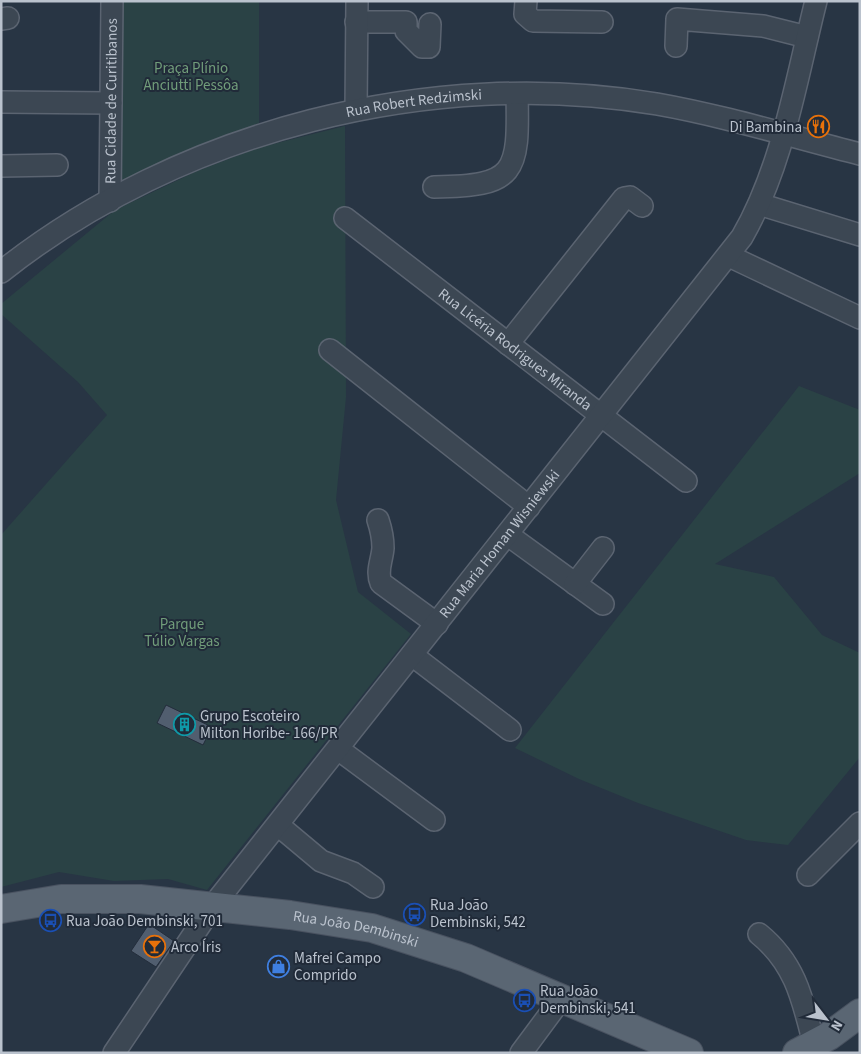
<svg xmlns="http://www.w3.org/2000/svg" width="861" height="1054" font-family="'Source Sans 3',sans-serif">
  <rect width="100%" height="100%" fill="#283544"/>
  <!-- green -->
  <path fill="#2a4245" d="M123,1H259V123L121,181Z
    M345,126L346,397L336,500L358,592L411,634L207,890L168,879L114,881L59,872L1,887V535L107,415L78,382L1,314V304L115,210L197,171L257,148Z
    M799,386L860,410V473L715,564L774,577L822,635L860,653V757L788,845L746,840L638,803L579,779L515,748Z"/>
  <!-- building -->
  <path fill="#515e6f" stroke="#232d3b" d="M166,705L212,727L203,745L157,723Z
    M149,924L174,941L156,967L131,951Z"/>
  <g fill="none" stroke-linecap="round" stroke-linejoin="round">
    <defs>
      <g id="minor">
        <path d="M526,1L525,14L533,21L602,22"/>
        <path d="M1,19L8,18"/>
        <path d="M356,22H406V31L422,47H429L430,24"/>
        <path d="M676,46L677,19L763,26L807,37"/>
        <path d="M1,102L111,103"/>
        <path d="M356,110L357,1"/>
        <path d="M1,166L57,165"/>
        <path d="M434,187C516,186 519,174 517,94"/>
        <path id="s1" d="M110,201L112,1"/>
        <path d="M759,204L860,235"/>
        <path id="s2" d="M345,218L686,481"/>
        <path d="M729,256L860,318"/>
        <path id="s3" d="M1,272C180,130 432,66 657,104C725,116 793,137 860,154"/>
        <path d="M508,344L624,198L630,197L642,206"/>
        <path d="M330,350L529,507"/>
        <path d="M378,520C381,529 383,537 383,548C382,561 376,571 381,583L437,624"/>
        <path d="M508,535L603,604"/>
        <path d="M575,584L603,548"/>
        <path d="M412,655L510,730"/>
        <path d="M338,749L434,820"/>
        <path d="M278,825L321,861L353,873L373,887"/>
        <path d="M808,875L860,823"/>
        <path d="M759,934C796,964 803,1001 814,1044"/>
        <path id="s4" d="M114,1053L212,907L742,237C783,166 796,80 816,1"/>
        <path d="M521,1053L561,999"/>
      </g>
      <g id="major">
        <path id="s5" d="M1,909L61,899H140L290,915L372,928L466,958L689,1053"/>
        <path d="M797,1053L829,1036L860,1013"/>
      </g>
    </defs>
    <!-- minor casing -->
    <use href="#minor" stroke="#5b6471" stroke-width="24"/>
    <!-- major casing -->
    <use href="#major" stroke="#495260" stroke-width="30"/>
    <!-- minor -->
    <use href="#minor" stroke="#3c4753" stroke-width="21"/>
    <!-- major -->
    <use href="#major" stroke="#5a6673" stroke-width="28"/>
  </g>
  <!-- icons -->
  <defs>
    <symbol id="restaurant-ring" viewBox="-11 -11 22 22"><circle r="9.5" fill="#212b39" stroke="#e8710a" stroke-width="1.5"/><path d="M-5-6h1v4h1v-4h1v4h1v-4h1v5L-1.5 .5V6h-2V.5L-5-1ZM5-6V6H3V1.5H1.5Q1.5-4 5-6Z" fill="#e8710a"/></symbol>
    <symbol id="building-ring" viewBox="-11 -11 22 22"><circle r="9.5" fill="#212b39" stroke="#0f9aa8" stroke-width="1.5"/><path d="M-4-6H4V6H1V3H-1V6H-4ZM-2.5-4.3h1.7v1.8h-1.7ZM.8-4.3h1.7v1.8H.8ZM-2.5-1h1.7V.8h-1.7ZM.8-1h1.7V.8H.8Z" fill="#0f9aa8"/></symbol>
    <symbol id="bus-ring" viewBox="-11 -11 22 22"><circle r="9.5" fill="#212b39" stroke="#1a4fb4" stroke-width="1.5"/><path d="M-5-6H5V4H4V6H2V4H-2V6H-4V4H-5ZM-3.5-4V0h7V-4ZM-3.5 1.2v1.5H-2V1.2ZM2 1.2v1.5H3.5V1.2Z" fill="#1a4fb4"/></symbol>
    <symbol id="bar-ring" viewBox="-11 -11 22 22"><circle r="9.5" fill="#212b39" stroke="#e8710a" stroke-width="1.5"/><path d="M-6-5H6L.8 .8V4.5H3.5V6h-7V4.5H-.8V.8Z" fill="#e8710a"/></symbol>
    <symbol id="shop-ring" viewBox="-11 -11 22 22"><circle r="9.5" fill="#212b39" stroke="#3f7fe0" stroke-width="1.5"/><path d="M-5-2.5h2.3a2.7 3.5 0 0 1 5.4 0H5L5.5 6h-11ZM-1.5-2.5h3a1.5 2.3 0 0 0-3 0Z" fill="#3f7fe0"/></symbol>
  </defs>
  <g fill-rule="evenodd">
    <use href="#restaurant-ring" x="806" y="114" width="25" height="25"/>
    <use href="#building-ring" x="172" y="712" width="25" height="25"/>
    <use href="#bus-ring" x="402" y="902" width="25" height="25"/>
    <use href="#bus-ring" x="38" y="908" width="25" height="25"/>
    <use href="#bar-ring" x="142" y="934" width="25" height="25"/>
    <use href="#shop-ring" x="266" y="954" width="25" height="25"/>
    <use href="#bus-ring" x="512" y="988" width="25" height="25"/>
  </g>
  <g text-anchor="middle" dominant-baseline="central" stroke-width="4" stroke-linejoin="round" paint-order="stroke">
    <!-- park labels -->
    <g font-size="15" fill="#719d7a" stroke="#212b39">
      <text x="191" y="68">Praça Plínio<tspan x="191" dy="17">Anciutti Pessôa</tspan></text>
      <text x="182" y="624">Parque<tspan x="182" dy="17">Túlio Vargas</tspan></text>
    </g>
    <!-- street labels -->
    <g font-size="15" fill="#bac2cd" stroke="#212b39">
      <text stroke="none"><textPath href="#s1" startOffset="100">Rua Cidade de Curitibanos</textPath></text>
      <text stroke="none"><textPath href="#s3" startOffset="452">Rua Robert Redzimski</textPath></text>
      <text stroke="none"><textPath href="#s2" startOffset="215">Rua Licéria Rodrigues Miranda</textPath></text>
      <text stroke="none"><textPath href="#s4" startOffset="639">Rua Maria Homan Wisniewski</textPath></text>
      <text stroke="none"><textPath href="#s5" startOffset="358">Rua João Dembinski</textPath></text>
    </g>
    <!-- poi labels -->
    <g font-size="15" fill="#bac2cd" stroke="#212b39" text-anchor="start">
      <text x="802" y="127" text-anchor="end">Di Bambina</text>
      <text x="200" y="716">Grupo Escoteiro<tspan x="200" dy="17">Milton Horibe- 166/PR</tspan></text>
      <text x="430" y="905">Rua João<tspan x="430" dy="17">Dembinski, 542</tspan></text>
      <text x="66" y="921">Rua João Dembinski, 701</text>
      <text x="171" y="947">Arco Íris</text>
      <text x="294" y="958">Mafrei Campo<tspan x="294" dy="17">Comprido</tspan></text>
      <text x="540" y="991">Rua João<tspan x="540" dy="17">Dembinski, 541</tspan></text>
    </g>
  </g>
  <!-- border -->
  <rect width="861" height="1054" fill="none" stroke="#bac2cd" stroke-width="5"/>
  <!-- north arrow -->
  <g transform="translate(826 1019) rotate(121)" stroke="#212b39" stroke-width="4" paint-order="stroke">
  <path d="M0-4L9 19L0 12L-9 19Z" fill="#bac2cd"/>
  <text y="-8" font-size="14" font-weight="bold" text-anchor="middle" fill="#bac2cd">N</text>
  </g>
</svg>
